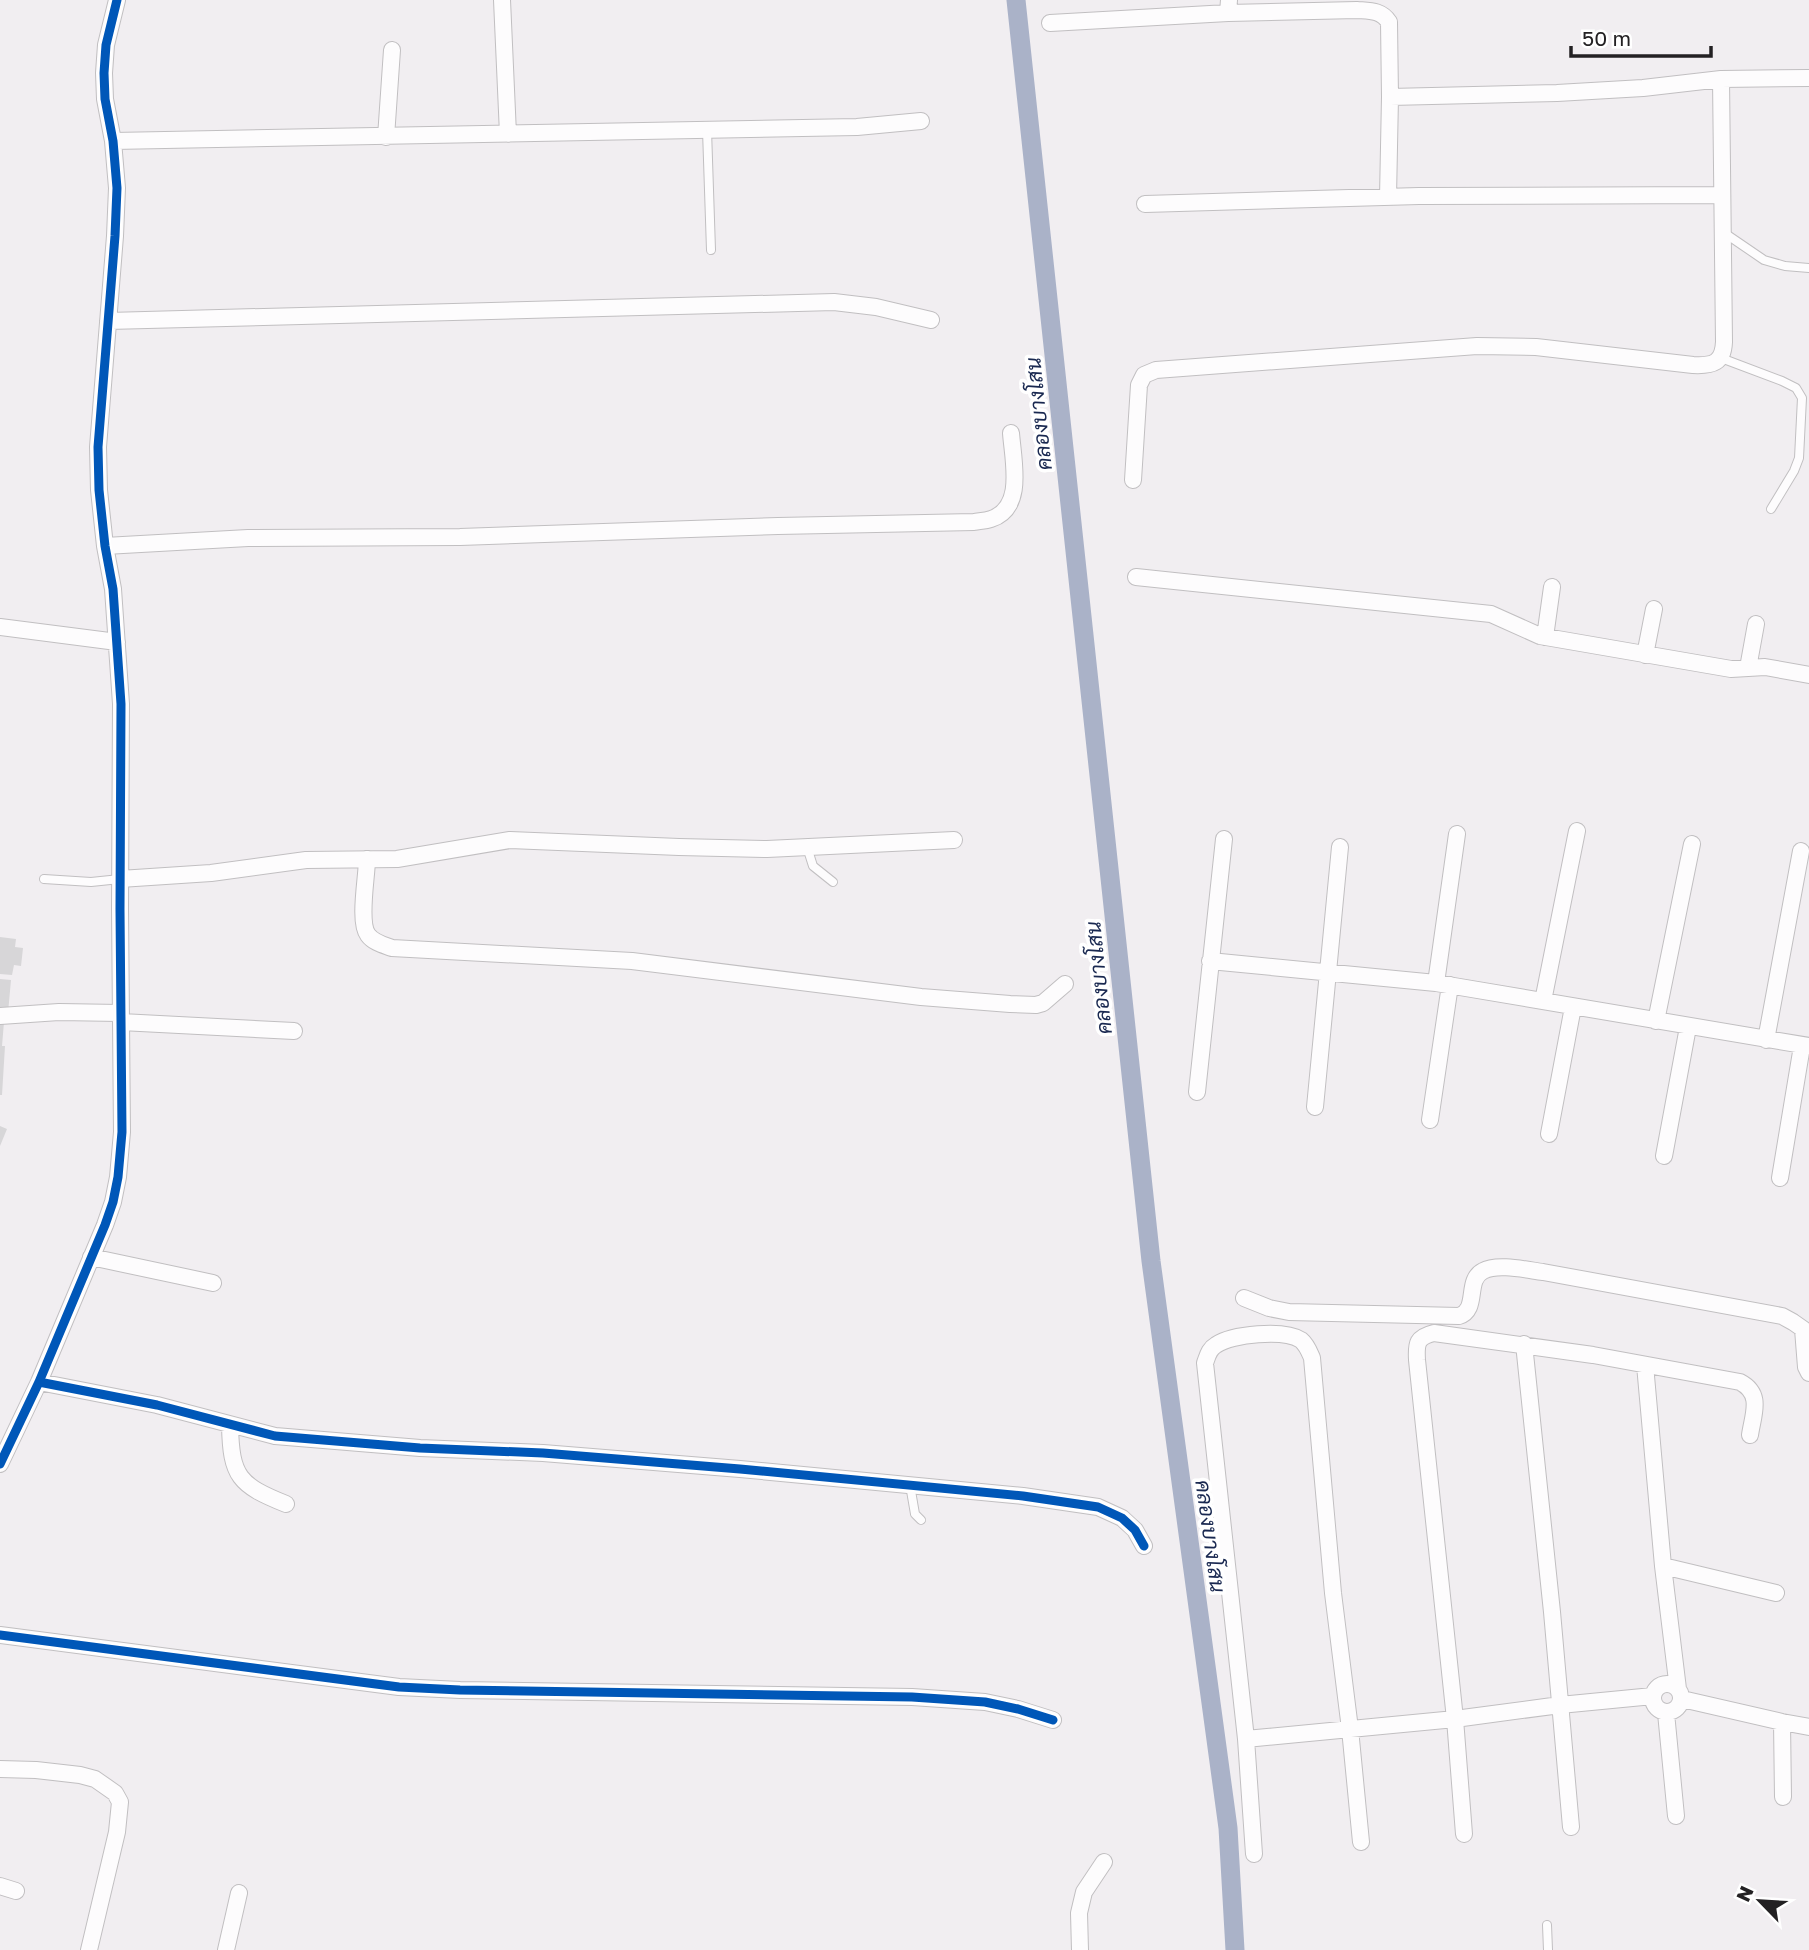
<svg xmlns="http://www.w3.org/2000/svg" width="1809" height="1950" font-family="'Golos Text',Sarabun,sans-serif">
  <rect width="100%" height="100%" fill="#f1eef1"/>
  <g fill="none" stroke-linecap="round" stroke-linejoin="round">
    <!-- canal -->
    <path stroke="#aab2c8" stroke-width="19" d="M1016,0L1151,1261L1228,1828L1235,1950"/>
  </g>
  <!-- building -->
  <path fill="#d7d6d8" d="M0,937L16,939L15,947L23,948L21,966L14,965L12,975L0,974Z
    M0,979L11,980L8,1013L0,1012Z
    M0,1022H4L2,1046H5L2,1095H0Z
    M0,1126L7,1129L0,1146Z"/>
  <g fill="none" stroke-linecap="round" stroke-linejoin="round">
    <defs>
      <path id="service" d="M707,130L711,250
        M1723,232L1764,260L1785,266L1809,268
        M1721,358L1782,381L1796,388L1802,398L1799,458L1794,471L1771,509
        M807,847L813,866L833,882
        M44,879L91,882L120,879
        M910,1485L915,1514L921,1520
        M1547,1925L1548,1950"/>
      <path id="minor" d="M502,0L508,134
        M1228,13L1357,10C1370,11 1381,10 1389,22L1390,97L1388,197
        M1050,23L1228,13L1229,0
        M1390,97L1557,93L1643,88L1721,79L1809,78
        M386,137L392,50
        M113,141L857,127L921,121
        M1145,204L1419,196L1722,195
        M108,321L834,302L876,307L931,320
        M1133,480L1139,385L1144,375L1156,370L1477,346L1536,347L1693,365C1713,366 1723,363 1724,342L1721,79
        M105,546L248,538L460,537L778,526L974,522C979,521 985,521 991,519C1025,508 1013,461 1011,433
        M1136,577L1491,614L1540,636L1731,669L1765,667L1809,675
        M0,627L117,642
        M1545,637L1552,587
        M1645,655L1654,609
        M1748,668L1756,624
        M367,859C367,877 358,922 368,935C374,943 384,945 392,948L632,961L921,997L1010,1004L1036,1005L1043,1003L1065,984
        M120,879L211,873L306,860L397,859L510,840L679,847L767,849L954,840
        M1210,961L1436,983L1809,1046
        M1436,983L1457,834
        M1543,1001L1577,831
        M0,1016L59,1012L120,1013
        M1656,1021L1692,844
        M121,1022L294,1031
        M1766,1040L1801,851
        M1197,1092L1224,839
        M1315,1107L1340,847
        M1430,1120L1450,985
        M1549,1134L1573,1007
        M1664,1156L1688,1027
        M1780,1178L1802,1046
        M91,1257L213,1283
        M1244,1298L1269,1308L1289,1312L1459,1316C1479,1310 1465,1280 1483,1271C1497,1263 1527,1270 1543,1272L1782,1316L1793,1322L1803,1329L1806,1367L1809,1373
        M1524,1344L1552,1612L1571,1827
        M1645,1365L1663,1566L1678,1689
        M39,1382L157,1405L275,1436L420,1448L543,1453L740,1469L1023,1496L1098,1507L1122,1518L1135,1530L1144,1546
        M230,1425C231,1477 239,1485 286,1504
        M0,1464L39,1382L105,1225L113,1202L118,1177L122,1132L120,909L121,704L113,589L105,546L99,490L98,447L115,236L117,188L113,141L105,99L104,73L106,45L117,0
        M1663,1566L1776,1593
        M0,1635L399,1687L460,1690L912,1697L985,1702L1018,1709L1053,1720
        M1653 1698a14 14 0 1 1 28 0a14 14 0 1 1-28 0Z
        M1682,1699L1782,1722L1809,1727
        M1666,1713L1676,1816
        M1782,1722L1783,1797
        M1246,1739L1455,1719L1560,1705L1653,1696
        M0,1769L36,1770L80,1775L95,1779L115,1793L120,1802L117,1832L89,1950
        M1464,1834L1455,1719L1417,1360C1416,1343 1417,1337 1434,1333L1593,1355L1740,1382C1763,1394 1753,1414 1750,1435
        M1254,1854L1246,1739L1205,1363C1208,1355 1209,1349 1216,1345C1232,1334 1284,1329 1301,1340C1307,1345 1309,1351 1312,1358L1333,1593L1350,1729L1361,1842
        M0,1886L16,1891
        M226,1950L239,1893
        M1080,1950L1079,1913L1084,1892L1104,1862"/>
    </defs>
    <!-- service casing -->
    <use href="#service" stroke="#c1bfc1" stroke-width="10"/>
    <!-- minor casing -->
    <use href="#minor" stroke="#c1bfc1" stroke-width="18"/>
    <!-- service -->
    <use href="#service" stroke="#fdfcfd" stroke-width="8"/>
    <!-- minor -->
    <use href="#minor" stroke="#fdfcfd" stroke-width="16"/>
    <defs>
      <path id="cycleway" d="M39,1382L157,1405L275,1436L420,1448L543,1453L740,1469L1023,1496L1098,1507L1122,1518L1135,1530L1144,1546
        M0,1464L39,1382L105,1225L113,1202L118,1177L122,1132L120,909L121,704L113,589L105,546L99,490L98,447L115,236L117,188L113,141L105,99L104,73L106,45L117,0
        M0,1635L399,1687L460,1690L912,1697L985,1702L1018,1709L1053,1720"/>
    </defs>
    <!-- cycleway casing -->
    <use href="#cycleway" stroke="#fff" stroke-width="13"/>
    <!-- cycleway -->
    <use href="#cycleway" stroke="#0057b8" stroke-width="9"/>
  </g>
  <g text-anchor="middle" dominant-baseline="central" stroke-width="7" stroke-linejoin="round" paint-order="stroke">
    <!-- water labels -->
    <g font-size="21" font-style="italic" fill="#192850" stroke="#fff">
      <text transform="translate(1038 414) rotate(-96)">คลองบางโสน</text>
      <text transform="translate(1098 978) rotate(-96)">คลองบางโสน</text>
      <text transform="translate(1211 1536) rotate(82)">คลองบางโสน</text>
    </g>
  </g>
  <!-- north arrow -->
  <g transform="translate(1760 1901) rotate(295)" stroke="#ffffff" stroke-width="5" paint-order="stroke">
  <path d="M0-5L12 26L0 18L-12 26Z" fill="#232123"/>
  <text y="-10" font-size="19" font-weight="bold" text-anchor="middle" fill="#232123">N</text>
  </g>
  <!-- scale -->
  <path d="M1571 46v10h140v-10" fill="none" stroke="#232123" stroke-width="3.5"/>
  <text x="1582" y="46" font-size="21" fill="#232123" stroke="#ffffff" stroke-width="5" paint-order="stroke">50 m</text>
</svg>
